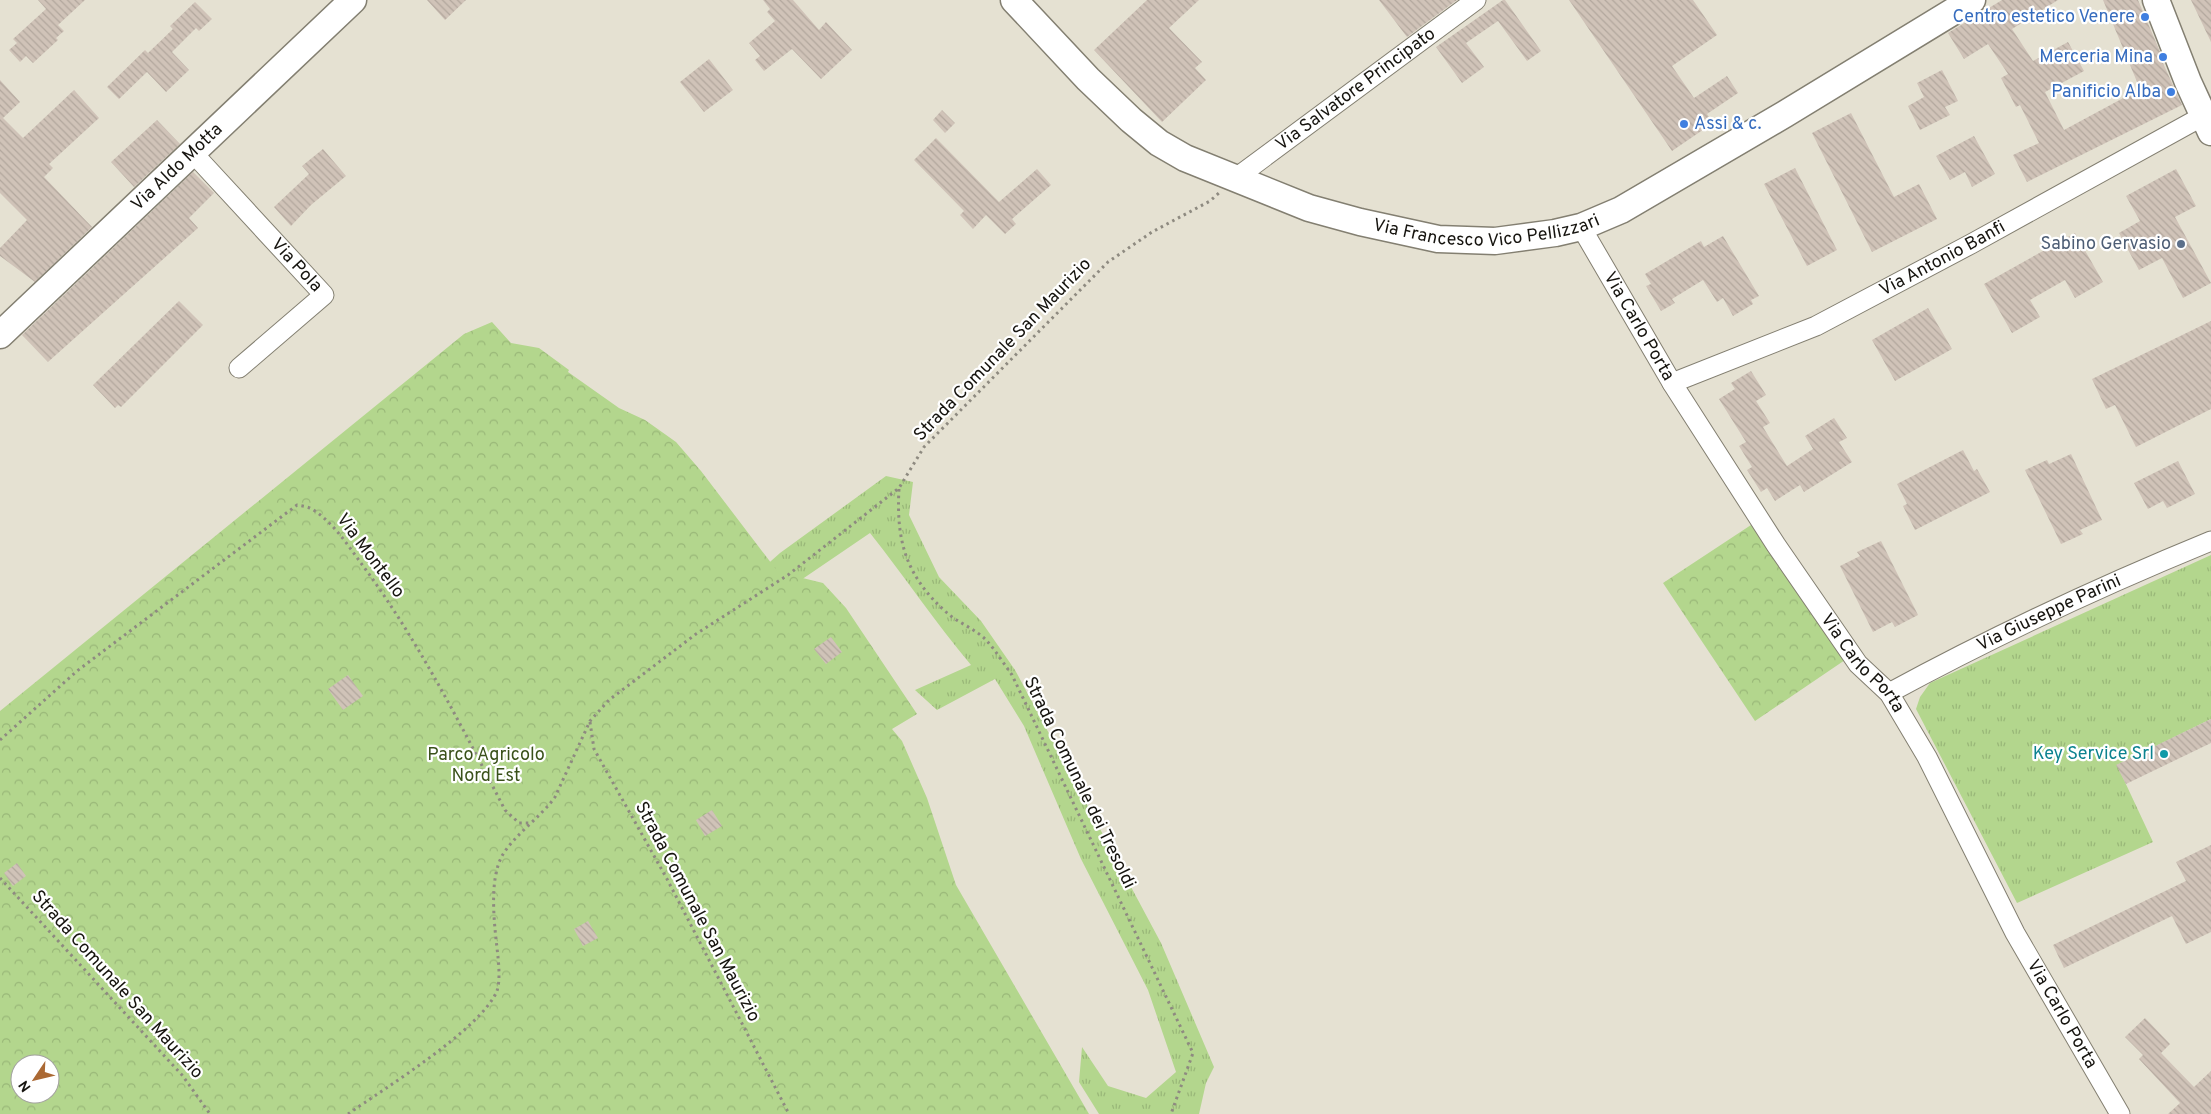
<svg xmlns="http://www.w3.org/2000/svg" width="2211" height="1114" font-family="Overpass,sans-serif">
  <defs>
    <pattern id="grass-tufts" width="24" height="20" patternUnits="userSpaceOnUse" patternTransform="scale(1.25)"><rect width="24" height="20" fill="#b3d68d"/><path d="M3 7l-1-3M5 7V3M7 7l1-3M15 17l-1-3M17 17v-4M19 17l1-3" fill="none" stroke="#99b778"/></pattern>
    <pattern id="forest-crowns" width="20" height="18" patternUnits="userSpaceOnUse" patternTransform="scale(1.25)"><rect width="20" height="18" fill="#b3d68d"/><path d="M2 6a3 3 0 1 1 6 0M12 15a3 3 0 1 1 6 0" fill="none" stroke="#99b778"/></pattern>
    <pattern id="building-back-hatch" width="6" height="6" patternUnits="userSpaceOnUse" patternTransform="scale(1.25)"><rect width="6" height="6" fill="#d0c3b8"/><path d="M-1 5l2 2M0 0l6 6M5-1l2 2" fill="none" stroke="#b2a79d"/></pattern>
  </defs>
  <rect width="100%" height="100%" fill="#e5e1d2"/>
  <!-- grass -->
  <path fill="url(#grass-tufts)" d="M886,476L913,482L909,515L939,577L981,621L1015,670L1161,943L1214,1067L1206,1083L1199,1114H1099L1079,1082L1082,1047L1108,1086L1146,1098L1176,1072L1148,990L1081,859L1024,726L995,679L937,710L915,690L971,665C935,622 905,577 870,533L754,612L762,569L780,553Z
    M2211,555V719L2117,765L2153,842L2017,903L1916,709L1920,697L1930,683Z"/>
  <!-- forest -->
  <path fill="url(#forest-crowns)" fill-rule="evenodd" d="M492,322L511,343L539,348L569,370L568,372L619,408L645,420L676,442L701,471L778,572L823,583L846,608L917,714L892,729L902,741L927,798L956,885L1089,1114H0V711L464,334ZM20,1064H50V1094H20Z
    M1751,525L1845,660L1755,721L1663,583Z"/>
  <!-- building -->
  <path fill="url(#building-back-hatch)" d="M38,0H85L58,25L64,31L56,38L58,40L33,63L26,56L20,62L9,50L17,43L13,39L46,9Z
    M427,0H466L445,20Z
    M763,0H793L819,30L826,22L852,50L821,79L792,49L764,71L755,60L760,56L749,43L775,21L767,12L770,9Z
    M1147,0H1199L1169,28L1202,62L1195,68L1206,80L1162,122L1094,50Z
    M1379,0H1457L1407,37Z
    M1503,0H1505L1541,51L1527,61L1498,21L1466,43L1484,67L1462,83L1436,47Z
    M1569,0H1693L1717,35L1672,66L1694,98L1727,76L1738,93L1707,114L1713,123L1672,151Z
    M2002,0H2058L2012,29L2033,61L2068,42L2084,71L2045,92L2064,130L2140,89L2103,0H2138L2164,61H2162L2182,105L2027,182L2013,155L2039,143L2020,105L2016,107L2001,78L2008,74L1988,44L1964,59L1948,33Z
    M2191,0H2211V42Z
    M195,2L212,19L199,31L196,28L172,52L189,70L166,92L147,72L119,99L107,87L145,50L148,53L173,29L170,26Z
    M709,59L733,90L704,112L680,82Z
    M1942,70L1958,101L1945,107L1950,115L1920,130L1908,106L1924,97L1917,83Z
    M0,80L20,102L3,118L23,138L74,90L99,118L49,164L53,168L44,177L92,227L35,282L0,256V248L27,220L0,193Z
    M942,110L955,123L945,133L933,120Z
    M1851,113L1894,197L1919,184L1937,219L1872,252L1812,133Z
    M157,120L180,144L134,187L111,162Z
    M1974,136L1995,174L1972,187L1965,172L1950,180L1936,156Z
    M936,138L999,202L1037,169L1051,185L1012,219L1016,224L1005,234L986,215L973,229L960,215L964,211L914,160Z
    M323,149L346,176L311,205L291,226L274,207L309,174L302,166Z
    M1795,168L1837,250L1807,266L1764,184Z
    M2176,169L2196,206L2175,217L2211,283L2183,298L2162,258L2139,270L2119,233L2140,221L2126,196Z
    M193,172L214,193L189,218L198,228L48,362L22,335Z
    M2075,233L2103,282L2075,298L2065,280L2030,300L2040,317L2012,333L1984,284Z
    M1723,236L1759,296L1751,300L1753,304L1733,316L1723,298L1717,302L1703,280L1672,299L1675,303L1661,311L1646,286L1651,284L1645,274L1701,241L1704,247Z
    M179,301L203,325L121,407L118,405L115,408L93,385Z
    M1928,308L1952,349L1895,381L1872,340Z
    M2211,321V409L2136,447L2115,405L2106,409L2092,379Z
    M1751,371L1766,395L1756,401L1770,423L1763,427L1787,466L1813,449L1805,436L1834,418L1847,438L1839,442L1852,462L1804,492L1800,485L1775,501L1767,488L1761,492L1747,470L1752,467L1739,446L1746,442L1719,399L1735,389L1731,383Z
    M1963,450L1974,471L1977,469L1990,492L1915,530L1903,506L1907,504L1897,484Z
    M2071,454L2102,520L2080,530L2083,534L2061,544L2025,470L2047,460L2049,464Z
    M2178,461L2195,494L2167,508L2163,501L2148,509L2134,483Z
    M1881,541L1918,615L1895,627L1892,622L1873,632L1840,566L1860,556L1857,552Z
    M831,637L842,652L826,664L814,649Z
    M348,675L363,696L343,710L328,689Z
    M2211,719V743L2126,784L2116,765Z
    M712,810L722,826L705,836L696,820Z
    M2211,845V932L2186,944L2172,916L2064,968L2053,945L2186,881L2176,862Z
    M17,863L26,876L13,886L4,873Z
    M588,921L598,938L583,946L574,929Z
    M2145,1018L2170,1044L2161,1053L2194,1087L2211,1071V1114H2168L2180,1103L2139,1059L2143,1055L2125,1037Z"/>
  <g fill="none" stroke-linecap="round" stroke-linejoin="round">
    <defs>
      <g id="street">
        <path id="s1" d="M192,152L324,295L239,368"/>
        <path id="s2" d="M1236,178L1476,0"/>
        <path id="s3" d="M1581,227L1672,383L1776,545L1858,664L1889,693L1927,757L2015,933L2120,1114"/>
        <path id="s4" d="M1672,383L1816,326L1971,244L2203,116"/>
        <path id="s5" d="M1889,693C1994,636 2101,586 2211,541"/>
      </g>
      <g id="secondary">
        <path id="s6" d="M1014,0L1088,79L1131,120L1159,143L1185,158L1309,208L1360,222L1438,239L1495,241L1555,233L1581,227L1621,210L1785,114L1972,0"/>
        <path d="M2156,0L2188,82L2211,132"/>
        <path id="s7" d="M0,335L353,0"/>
      </g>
    </defs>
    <!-- street casing -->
    <use href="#street" stroke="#837f71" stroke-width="21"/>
    <!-- secondary casing -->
    <use href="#secondary" stroke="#837f71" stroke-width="29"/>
    <!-- path -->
    <path stroke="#8e8a80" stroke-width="3" stroke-dasharray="2.5 4" stroke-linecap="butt" d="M899,489C896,541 906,576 946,612C958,623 976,629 987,641C996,651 1004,664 1012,675L1193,1053L1171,1114
      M590,722L594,749L667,879L789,1114
      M0,740L77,671L297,505C303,506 310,507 315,511C338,527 352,552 369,574C422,648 463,729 505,810L519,823H531
      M0,878L182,1075L210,1114
      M348,1114C385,1088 480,1030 497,991C500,982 499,967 498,957C495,929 488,882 502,856C514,835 541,817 555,797L590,721L609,700L696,634L788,575L899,488L924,447L1108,262L1152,232L1210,201L1219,193"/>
    <!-- street -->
    <use href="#street" stroke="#fff" stroke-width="19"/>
    <!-- secondary -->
    <use href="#secondary" stroke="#fff" stroke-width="26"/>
  </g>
  <!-- markers -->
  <g fill="#3f7fe0" stroke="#fff" stroke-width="2">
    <circle cx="2145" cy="17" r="5"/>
    <circle cx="2163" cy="57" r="5"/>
    <circle cx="2171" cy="92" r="5"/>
    <circle cx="1684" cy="124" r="5"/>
  </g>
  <circle fill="#5c6f8a" stroke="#fff" stroke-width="2" cx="2181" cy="244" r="5"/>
  <circle fill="#0f9aa8" stroke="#fff" stroke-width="2" cx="2164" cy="754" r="5"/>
  <g text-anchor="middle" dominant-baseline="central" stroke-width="4.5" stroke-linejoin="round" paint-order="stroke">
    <!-- shop labels -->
    <g font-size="18" fill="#366cbe" stroke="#fff" text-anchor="end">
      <text x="2135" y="17">Centro estetico Venere</text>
      <text x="2153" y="57">Merceria Mina</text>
      <text x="2161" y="92">Panificio Alba</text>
      <text x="1694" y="124" text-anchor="start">Assi &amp; c.</text>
    </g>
    <!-- street labels -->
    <g font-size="18" fill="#16140f" stroke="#fff">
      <text stroke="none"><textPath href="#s2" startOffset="149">Via Salvatore Principato</textPath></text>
      <text stroke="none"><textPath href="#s7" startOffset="244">Via Aldo Motta</textPath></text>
      <text stroke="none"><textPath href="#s6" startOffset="549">Via Francesco Vico Pellizzari</textPath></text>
      <text stroke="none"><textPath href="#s4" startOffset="298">Via Antonio Banfi</textPath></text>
      <text stroke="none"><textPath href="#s1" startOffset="154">Via Pola</textPath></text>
      <text stroke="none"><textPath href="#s3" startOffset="115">Via Carlo Porta</textPath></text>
      <text transform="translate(1003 350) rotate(-46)">Strada Comunale San Maurizio</text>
      <text transform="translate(370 556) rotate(53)">Via Montello</text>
      <text stroke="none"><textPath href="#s5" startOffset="179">Via Giuseppe Parini</textPath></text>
      <text stroke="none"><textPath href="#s3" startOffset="520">Via Carlo Porta</textPath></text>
      <text transform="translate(1079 783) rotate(64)">Strada Comunale dei Tresoldi</text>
      <text transform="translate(697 912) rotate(62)">Strada Comunale San Maurizio</text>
      <text transform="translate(117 985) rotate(48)">Strada Comunale San Maurizio</text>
      <text stroke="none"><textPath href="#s3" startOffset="925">Via Carlo Porta</textPath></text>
    </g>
    <!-- service labels -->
    <g font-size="18" fill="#4e5e75" stroke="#fff" text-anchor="end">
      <text x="2171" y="244">Sabino Gervasio</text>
    </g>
    <!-- culture labels -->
    <g font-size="18" fill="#0d838f" stroke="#fff" text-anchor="end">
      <text x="2154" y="754">Key Service Srl</text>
    </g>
    <!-- park labels -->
    <g font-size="18" fill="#3a511a" stroke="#fff">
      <text x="486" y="755">Parco Agricolo<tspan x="486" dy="21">Nord Est</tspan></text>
    </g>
  </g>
  <!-- north arrow -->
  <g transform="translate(35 1079) rotate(235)"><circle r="24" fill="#ffffff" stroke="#a2a19f"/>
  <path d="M0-4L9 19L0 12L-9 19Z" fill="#ab6934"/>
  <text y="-8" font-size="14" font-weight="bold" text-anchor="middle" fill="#16140f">N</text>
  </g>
</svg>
